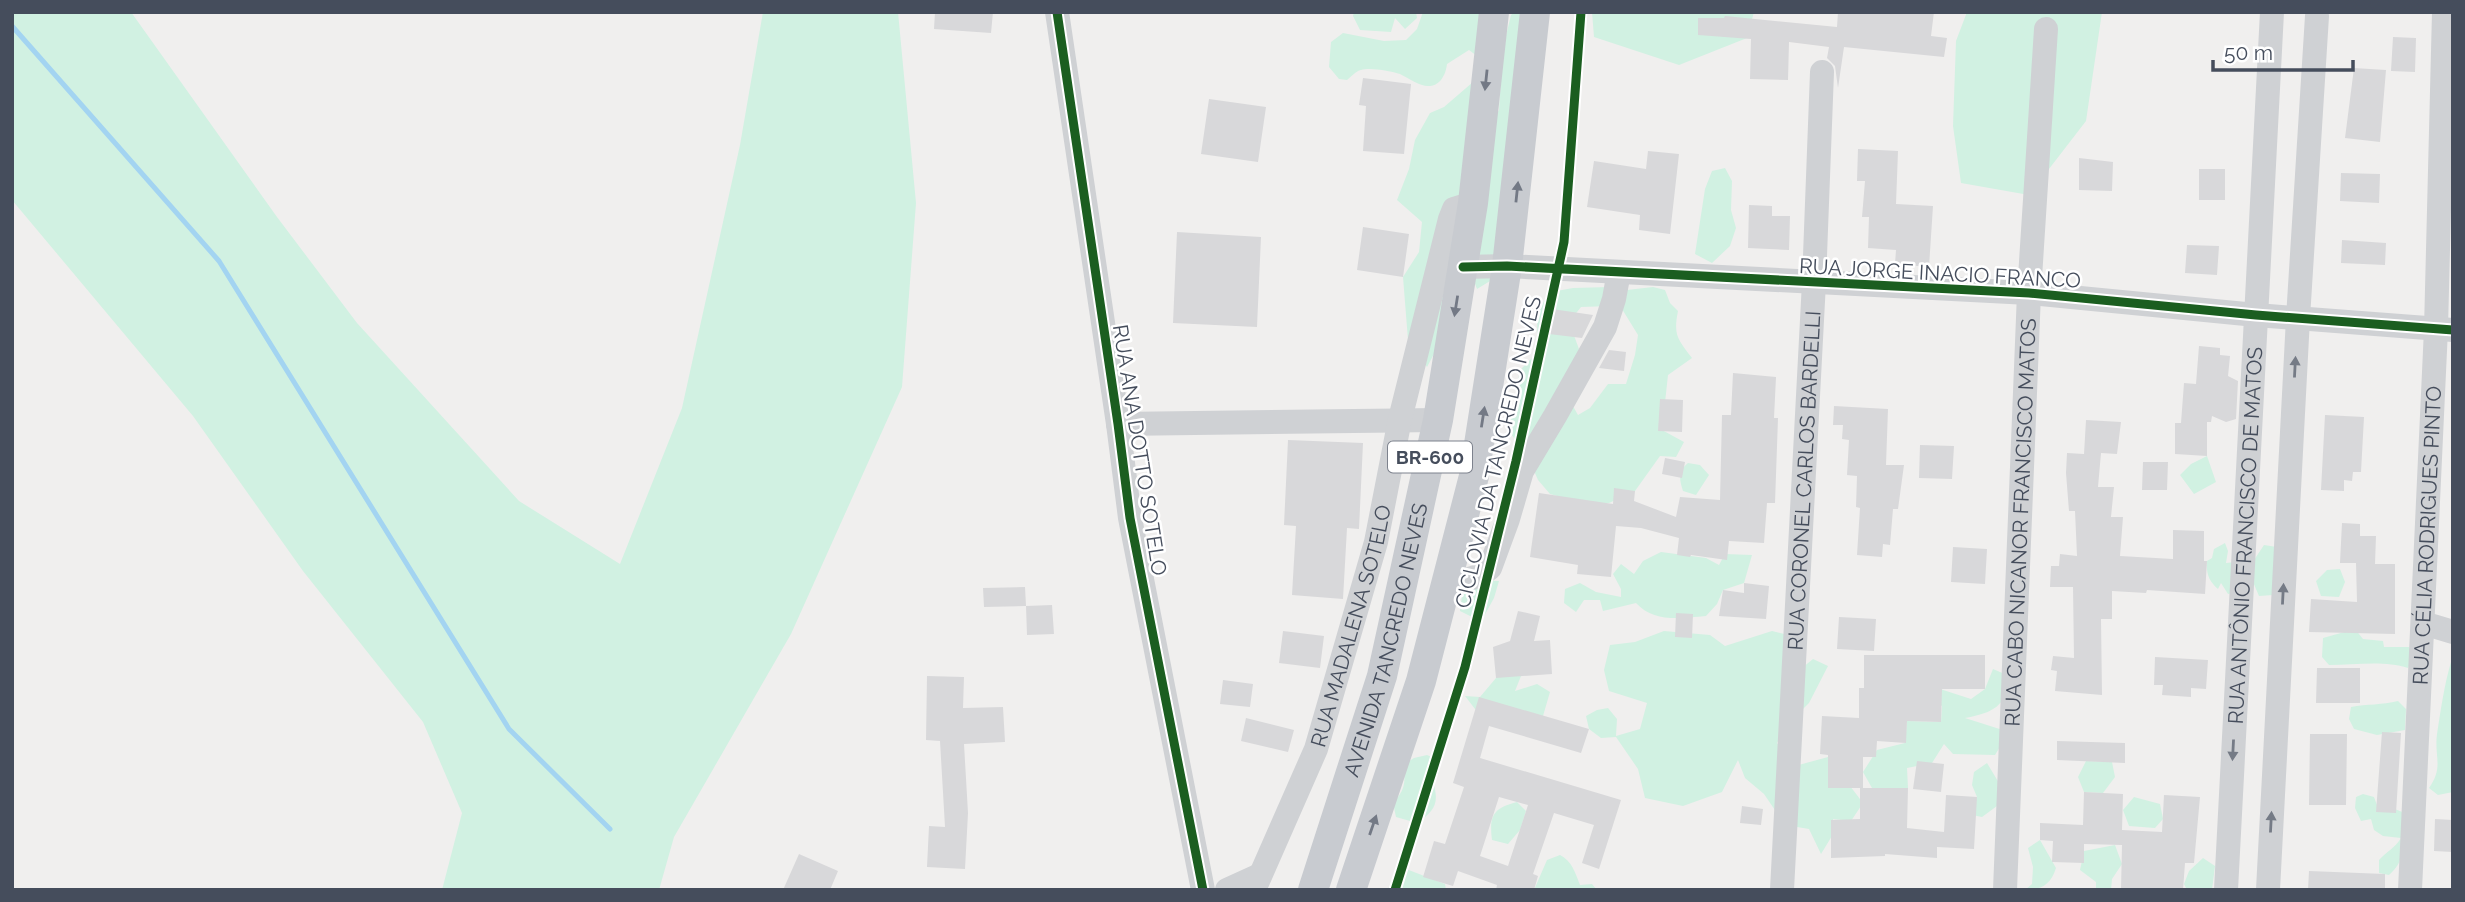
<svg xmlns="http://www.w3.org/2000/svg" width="2465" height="902" font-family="Raleway,sans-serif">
  <rect width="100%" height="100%" fill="#f0efee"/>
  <!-- green -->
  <path fill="#d1f1e2" d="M12,12H131L277,217L357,323L519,501L620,564L682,408L740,145L763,12H898L916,203L902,387L791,634L674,837L659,890H442L462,813L423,722L303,571L193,416L12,200Z
    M1354,12H1416L1417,18L1405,29L1395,18L1391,32L1360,30L1353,16Z
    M1423,12H1503L1491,125L1499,110L1503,48L1511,15L1514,12H1542L1495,278L1477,289L1466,260L1448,309L1442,339L1427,367L1408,340L1403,277L1419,252L1422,222L1397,200L1409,169L1415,140L1430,113L1444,107L1480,76L1481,59L1469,50L1447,64C1446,71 1445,74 1441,80C1429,94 1412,80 1400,74C1391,71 1370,67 1361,70C1356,71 1351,77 1347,80L1339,79L1329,67L1331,42L1343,33L1384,41L1406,40L1417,29Z
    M1592,12H1754L1747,38L1679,65L1594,37Z
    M1967,12H2102L2086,121L2029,195L1961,183L1953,126L1956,41Z
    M1725,168L1732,181L1731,210L1736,228L1730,246L1712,263L1695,254L1705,189L1712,171Z
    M1610,287L1611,306L1581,307L1569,322L1579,349L1570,401L1578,415L1590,408L1608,384H1626L1635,355L1638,335L1622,309L1627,290L1653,287L1665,290L1670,303L1678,311C1673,336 1678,339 1692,358L1668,375L1662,430L1684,442L1676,457L1660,456L1635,491L1609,503H1583L1550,494L1538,480L1528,457L1509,431L1520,370L1539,351C1537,323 1533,314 1551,292L1573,288Z
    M2207,456L2216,482L2194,494L2180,475L2191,464Z
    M1688,463L1700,465L1709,475L1696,495L1683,491C1679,479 1678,471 1688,463Z
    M2225,543L2228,551L2226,563L2254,560L2264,545L2277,547L2273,595L2259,596L2253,582L2244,591L2228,594L2221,583L2218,589C2209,581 2206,574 2207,561L2212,558L2214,549Z
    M1661,552L1706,558L1719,565L1725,554L1752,555L1744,583L1723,590L1717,604L1706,616C1681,618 1654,623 1636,603L1603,611L1600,600H1584L1576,612L1564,603L1565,589L1580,583L1596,592L1621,597V589L1613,574L1621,564L1634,574L1643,561Z
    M2340,569L2345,582L2339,597L2321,596L2316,581L2327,570Z
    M1475,580L1499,581L1494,598L1483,618L1470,616L1460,611L1463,589Z
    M2355,629L2363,639L2383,641L2384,647H2409L2413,657L2408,668C2384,660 2355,665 2329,665L2322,657L2323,638Z
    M1664,631L1710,635L1725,646L1772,631L1797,637L1791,677L1813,659L1828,666L1809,703L1789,723L1777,743L1795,766L1828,757L1863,803L1851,821L1833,819L1835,831L1821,854L1809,829L1785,825L1764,794L1745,778L1738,760L1722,792L1683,806L1645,798L1638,769L1616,737L1601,738L1589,729L1586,716L1597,710L1608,708L1617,719L1616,736L1640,729L1647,703L1609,691L1604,670L1610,645L1635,642Z
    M2451,662L2453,792L2438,795L2429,788C2444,767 2434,757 2437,734C2441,709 2444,686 2451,662Z
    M1509,668L1521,676L1515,691L1537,684L1550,692L1543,716H1490L1475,709L1465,696L1480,697L1496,678Z
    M1993,669L2014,678C2002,707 1996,712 1965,718L2009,732L1995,755L1953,754L1944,744L1932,763L1907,768L1908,788H1872L1863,772L1877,750L1905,743L1907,721L1941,722L1942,706L1932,700L1937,688L1971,699L1985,689Z
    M2398,701L2406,709L2405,730L2377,735L2354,729L2349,719L2351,707C2367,704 2382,705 2398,701Z
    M1427,755L1436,759L1439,773L1433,782C1440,804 1434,811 1417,823L1396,817L1393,803C1405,790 1406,783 1403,765L1414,758Z
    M2086,761L2112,762L2115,777L2103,793L2084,792L2078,777Z
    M1987,763L2002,788L1997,806L1982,817L1972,815L1977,797L1972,785L1974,772Z
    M2363,794L2374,797L2377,805L2395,809L2407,814C2406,836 2407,860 2389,875L2379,873V860C2387,851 2395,848 2401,838L2383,836L2374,830L2371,819L2361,821L2355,808L2356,797Z
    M2134,797L2160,804L2163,819L2155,828L2129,826L2123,810Z
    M1517,802L1526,811L1520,830L1508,844L1492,840C1489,816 1493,808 1517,802Z
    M2040,840L2056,868C2051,884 2042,890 2025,890L2032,884L2033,867L2028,848Z
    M2115,845L2122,864L2112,879L2111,890H2096V882L2080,870L2084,851Z
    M1560,855C1572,861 1575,872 1580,885L1592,884L1597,890H1534L1547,860Z
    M2203,858L2215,866L2212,890H2187L2184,884L2189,871Z
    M1401,867L1445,884L1446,890H1385L1391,886L1394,875Z"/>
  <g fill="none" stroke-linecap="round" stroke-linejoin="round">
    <!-- stream -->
    <path stroke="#a3d4f1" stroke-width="5" d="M12,26L219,261L509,729L610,829"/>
  </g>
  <!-- building -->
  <path fill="#d8d8da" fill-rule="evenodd" d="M935,12H993L991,33L934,29Z
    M1838,12H1934L1931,36L1947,38L1944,57L1844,47L1838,88L1835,66L1827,58L1829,47L1789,42L1788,80L1750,79L1751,39L1698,35V18H1724L1725,16L1837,27Z
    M2393,37L2416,38L2415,72L2391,71Z
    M2354,68L2386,70L2380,142L2345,138Z
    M1363,78L1411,84L1404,154L1363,151L1366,106L1359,105Z
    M1209,99L1266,107L1258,162L1201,154Z
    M1858,149L1898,151L1896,204L1933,206L1929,267L1895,264L1896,250L1868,248L1869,217H1862L1865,181H1857Z
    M1648,151L1679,154L1670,234L1639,230L1640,215L1587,207L1594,161L1646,169Z
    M2079,158L2113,162L2112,191L2079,190Z
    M2199,169H2225V200H2199Z
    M2341,173L2380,174L2379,203L2340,201Z
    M1749,205L1772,206V216H1790L1789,250L1748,248Z
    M1363,227L1409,234L1403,277L1357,270Z
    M1177,232L1261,237L1257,327L1173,323Z
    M2342,240L2386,243L2385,265L2341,263Z
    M2187,245L2219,246L2217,275L2185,273Z
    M1552,309L1593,315L1582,338L1549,334Z
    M2199,346L2220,348V355L2230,356L2228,376L2238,381L2236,419L2226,422L2212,416L2211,422H2207V456L2175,454V423H2181L2184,383L2196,384Z
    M1609,350L1626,352L1624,371L1599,368Z
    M1733,373L1776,377L1774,418H1778L1775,503H1767L1764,543L1729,541L1727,560L1691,555L1690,557L1677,555L1679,538L1641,528L1616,526L1611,577L1577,574L1578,565L1530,557L1539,493L1613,504L1614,488L1635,491L1634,501L1676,517L1680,497L1720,500L1722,415H1731Z
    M1660,399L1683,400L1682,432L1658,431Z
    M1834,406L1888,409L1886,465H1904L1898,509H1893L1890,545L1883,544L1882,557L1857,555L1860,508L1856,507L1857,476L1847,475L1849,440L1842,439L1843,425H1833Z
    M2325,415L2364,417L2361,472H2353L2352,481L2344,480V491L2321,490Z
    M2086,420L2121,422L2117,454L2101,453L2098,487H2114L2111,517H2123L2120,556L2173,559V530L2204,531V561H2207L2205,594L2147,590L2146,593L2112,591V619H2101L2102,695L2055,691L2057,671L2051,670L2053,656L2074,658L2073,587H2050L2051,566H2059L2060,554L2077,556L2075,511H2069L2066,473L2067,453L2084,454Z
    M1288,440L1363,443L1359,529L1347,528L1343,599L1292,595L1296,526L1284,525Z
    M1920,445L1954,446L1952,479L1919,478Z
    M1665,458L1685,462L1682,478L1662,474Z
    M2143,462H2168L2167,490H2142Z
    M2342,523L2360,524V536H2376L2375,564H2395V634L2309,632L2311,599L2357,602L2356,563H2340Z
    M1953,547L1987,549L1985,584L1951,582Z
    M1744,583L1769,586L1766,619L1719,616L1723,590L1744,593Z
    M1025,587L1026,606L984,607L983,588Z
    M1052,605L1054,634L1027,635L1026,606Z
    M1518,611L1540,616L1534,641L1550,640L1552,674L1496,678L1493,647L1510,641Z
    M1676,613L1693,614L1692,638L1675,637Z
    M1839,617L1876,619L1874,651L1837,649Z
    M1283,631L1324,636L1320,668L1279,663Z
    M1864,655H1985V689H1942L1941,722L1907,721L1906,743L1877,741L1876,757H1863V788H1828V755L1820,754L1822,716L1859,718V688H1864Z
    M2155,657L2208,660L2206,689L2191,688V697L2162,695L2163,685H2154Z
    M2317,668H2360V703H2316Z
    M927,676L964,677L963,708L1003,707L1005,742L964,744L968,813L965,869L927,867L929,826L945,827L940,741L926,740Z
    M1223,680L1253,684L1250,707L1220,704Z
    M1479,697L1589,729L1581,753L1489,726L1480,758L1621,800L1599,869L1582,863L1594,825L1554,813L1533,874L1538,876L1534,890H1496L1497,885L1458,871L1453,886L1423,877L1434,841L1445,844L1464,787L1453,783ZM1499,797L1528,805L1508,866L1480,856Z
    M1246,718L1294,730L1288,752L1241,741Z
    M2382,732L2401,733L2396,813L2376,812Z
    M2310,734H2347L2346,805H2309Z
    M2057,741L2125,743V763L2057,760Z
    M1917,761L1944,764L1941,792L1913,789Z
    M1860,788H1908L1907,828L1944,832L1946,795L1977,797L1974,849L1937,847V858L1885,854V856L1831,858V820L1860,819Z
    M2084,792L2123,794L2122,830L2162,832L2164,795L2200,797L2194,863H2185L2183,890H2121L2122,845L2084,844V863L2052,862L2053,841L2040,840V823L2083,825Z
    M1742,806L1763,809L1761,825L1740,823Z
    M2435,819L2453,820V852L2434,851Z
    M799,854L838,871L830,890H783Z
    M2309,871L2385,874V890H2308Z"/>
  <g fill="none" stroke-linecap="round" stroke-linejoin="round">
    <!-- minor -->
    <g stroke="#cfd1d4" stroke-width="24">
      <path d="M1057,12L1118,424L1130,518L1203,890"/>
      <path d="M1463,267L1507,266L2029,293L2256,315L2453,330"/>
      <path d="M1118,424L1438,420"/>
      <path d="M1447,579L1465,580L1479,576L1490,568L1508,519L1522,471L1555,416L1605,327L1614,299L1619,272"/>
      <path d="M2423,623L2453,632"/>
      <path d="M1227,890L1260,875"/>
      <path id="s1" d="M1254,890L1316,749L1376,542L1400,419L1450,219L1454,209L1473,203"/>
      <path id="s2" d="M1782,890L1814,282L1822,72"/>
      <path id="s3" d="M2005,890L2029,293L2046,29"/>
      <path id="s4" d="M2226,890L2272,12"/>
      <path d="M2268,890L2298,318L2317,16"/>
      <path id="s5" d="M2410,890L2436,329L2444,12"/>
    </g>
    <!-- major -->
    <g stroke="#c8cbd0" stroke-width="30">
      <path id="s6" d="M1313,890L1382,676L1438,420L1473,203L1494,12"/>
      <path d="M1351,890L1421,681L1474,476L1507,266L1535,12"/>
    </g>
    <defs>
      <path id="cycleway" d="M1057,12L1118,424L1130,518L1203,890
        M1463,267L1507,266L2029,293L2256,315L2453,330
        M1395,890L1465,667L1516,461L1564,242L1581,12"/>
    </defs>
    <!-- cycleway casing -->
    <use href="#cycleway" stroke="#fff" stroke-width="13"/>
    <!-- cycleway -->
    <use href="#cycleway" stroke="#1b5e20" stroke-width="9"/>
  </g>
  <!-- one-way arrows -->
  <defs><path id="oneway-solid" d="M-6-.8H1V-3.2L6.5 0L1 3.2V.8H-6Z" transform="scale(1.75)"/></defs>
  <g fill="#737985">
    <use href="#oneway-solid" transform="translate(1486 80) rotate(96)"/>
    <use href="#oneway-solid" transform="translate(1517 192) rotate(-84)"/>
    <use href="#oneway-solid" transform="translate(1456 306) rotate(99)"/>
    <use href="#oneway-solid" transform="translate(1483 417) rotate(-81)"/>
    <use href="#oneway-solid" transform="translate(1373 825) rotate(-71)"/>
  </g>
  <g fill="#757b86">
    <use href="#oneway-solid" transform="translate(2295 367) rotate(-87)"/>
    <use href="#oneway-solid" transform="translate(2283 594) rotate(-87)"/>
    <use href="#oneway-solid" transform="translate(2233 750) rotate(93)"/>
    <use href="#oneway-solid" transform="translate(2271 822) rotate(-87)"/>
  </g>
  <g text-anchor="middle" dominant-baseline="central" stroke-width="5" stroke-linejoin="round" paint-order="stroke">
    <!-- shield labels -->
    <rect fill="#fff" stroke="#7d828d" stroke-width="2" x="1388" y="441.5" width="84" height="31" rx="5"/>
    <g font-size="19" font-weight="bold" fill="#454d5c">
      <text x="1430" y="457">BR-600</text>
    </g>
    <!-- street labels -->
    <g font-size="21" fill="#454d5c" stroke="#fff">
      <text transform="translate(1940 273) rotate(3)">RUA JORGE INACIO FRANCO</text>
      <text transform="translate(1140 450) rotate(81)">RUA ANA DOTTO SOTELO</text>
      <text transform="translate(1498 452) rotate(-77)">CICLOVIA DA TANCREDO NEVES</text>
      <text stroke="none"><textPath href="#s2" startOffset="410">RUA CORONEL CARLOS BARDELLI</textPath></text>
      <text stroke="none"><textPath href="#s3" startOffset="368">RUA CABO NICANOR FRANCISCO MATOS</textPath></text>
      <text stroke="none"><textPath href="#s4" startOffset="355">RUA ANTÔNIO FRANCISCO DE MATOS</textPath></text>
      <text stroke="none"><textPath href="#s5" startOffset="355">RUA CÉLIA RODRIGUES PINTO</textPath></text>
      <text stroke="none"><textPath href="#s1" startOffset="282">RUA MADALENA SOTELO</textPath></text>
      <text stroke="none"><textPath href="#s6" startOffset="261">AVENIDA TANCREDO NEVES</textPath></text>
    </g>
  </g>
  <!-- border -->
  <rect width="2465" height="902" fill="none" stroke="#454d5c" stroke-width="28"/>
  <!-- scale -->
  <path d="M2213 60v10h140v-10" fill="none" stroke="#454d5c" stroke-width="3.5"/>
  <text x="2224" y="60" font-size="21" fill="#454d5c" stroke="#ffffff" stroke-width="5" paint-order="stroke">50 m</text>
</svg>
